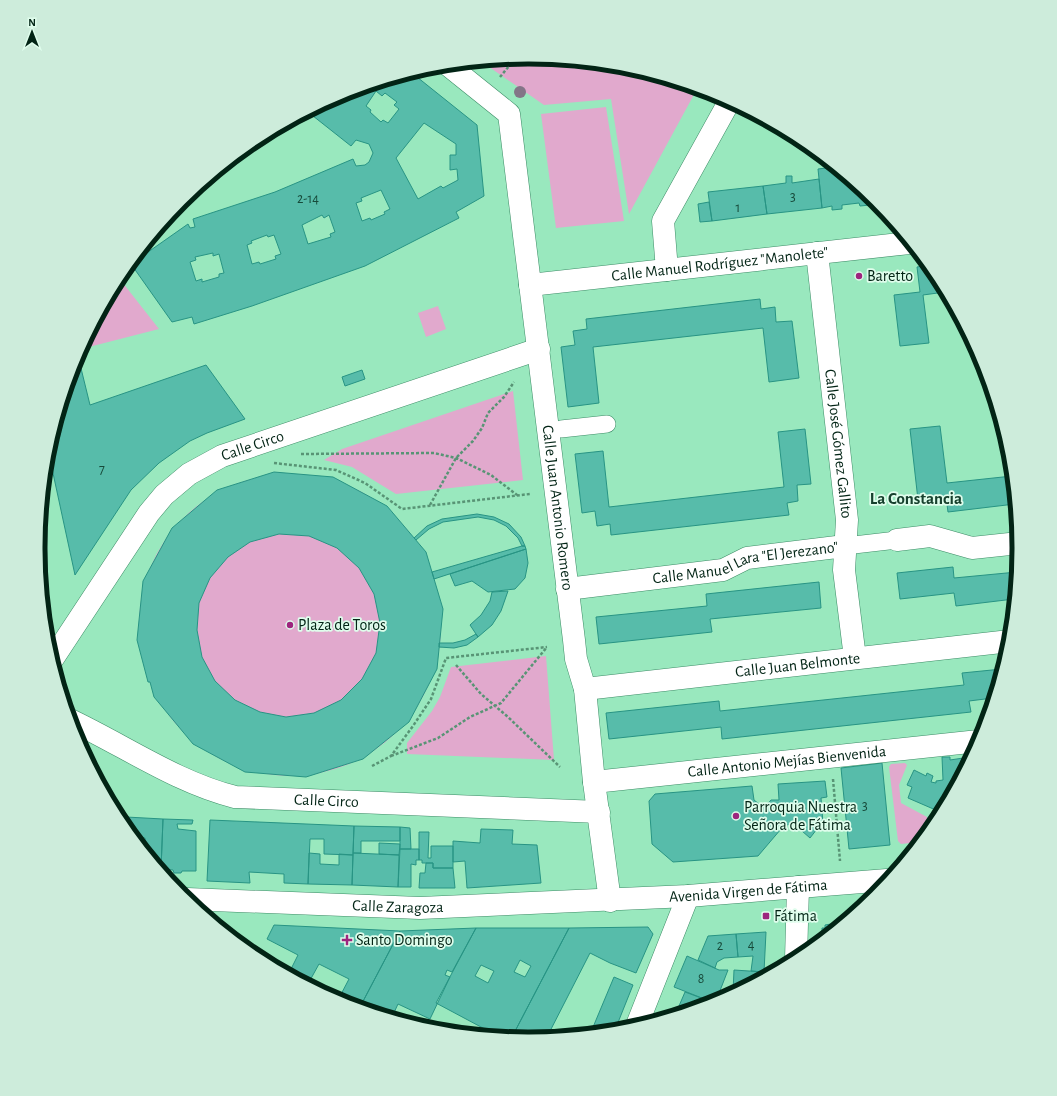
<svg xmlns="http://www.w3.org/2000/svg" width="1057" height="1096" font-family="'Alegreya Sans',sans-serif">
  <rect width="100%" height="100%" fill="#99e8be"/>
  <!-- green -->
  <path fill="#e1a9cd" d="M529,58L624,67L697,89L629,214L611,99L544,105L482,62Z
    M606,107L624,221L556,228L541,114Z
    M119,278L159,329L81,349Z
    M438,306L446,329L426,337L418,313Z
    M513,391L523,480L396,494L352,467L324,460L342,449Z
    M139 625a151 151 0 1 1 302 0a151 151 0 1 1-302 0Z
    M546,656L554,760L407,754V743L432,711L440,697L451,667Z
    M905,763L907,765L899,785L901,803L927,817L929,829L919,842L901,844L898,841L889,767L891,764Z"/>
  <!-- building -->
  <path fill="#57bcaa" stroke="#289484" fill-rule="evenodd" d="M412,73L477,125L484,196L456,212L459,218L365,266L252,306L194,324L192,317L172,322L131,264L188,224L190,228L195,227L193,219L275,192L353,159L356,166L365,165L369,162L373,153L369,144L356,140L351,146L308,112L341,95ZM376,91L382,96L385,93L397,102L394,105L399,109L388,123L383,120L381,122L370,112L371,110L366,106ZM424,123L456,144V155H450V170L457,169L458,180L443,188L441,186L418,199L396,158ZM381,190L390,209L384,212L385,214L371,220L370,218L362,221L356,203L362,201L361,198ZM322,215L324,218L329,215L335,232L330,234L331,237L308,244L302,225ZM267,235L268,237L274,235L281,254L275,256L276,259L260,264L259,262L252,264L247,245L252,243L251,241ZM213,253V256L219,254L224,273L219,274V277L202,282V279L196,281L190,262L196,260L195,257Z
    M834,167L875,201L870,202V205L860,206L859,203L842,205V209L832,210V206L822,208L818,169Z
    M786,176H792V183L819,179L822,208L767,214L763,186L786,183Z
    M763,186L767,214L712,221L708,192Z
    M709,202L712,221L700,222L698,204Z
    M928,265L936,276L945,292L923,295L929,343L900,346L894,295L920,292L917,267Z
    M760,299L761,309L775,307L776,322L792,321L799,378L769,382L763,328L593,347L599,403L568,407L561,347L575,345L573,331L587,329L586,319Z
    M78,356L90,405L206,365L245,419L207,433L190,441L159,463L131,490L75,575L48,450Z
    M362,370L365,379L345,386L342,377Z
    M940,426L947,483L1012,476L1015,504L948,512L946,497L918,500L910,429Z
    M805,429L811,484L797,485L798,501L787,503L789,515L611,535L610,524L597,526L595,511L582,513L575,454L603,451L609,507L784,487L778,432Z
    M274,472L333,477L387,506L426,552L443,609L437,669L409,722L363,759L306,777L245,772L193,744L154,697L150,682H148L137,640L143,581L172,528L217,490ZM279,534L309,536L337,548L359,568L374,594L380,623L376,653L362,679L341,700L314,713L286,717L260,712L235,700L215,681L202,657L197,630L199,603L210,578L228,557L250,542Z
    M477,514L494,517L509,524L521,537L525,546H522L518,538L506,526L494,520L478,517L443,522L429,529L416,540L414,538L427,526L442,519Z
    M522,546H525L526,549L434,579L432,572Z
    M526,549L528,563L525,578L515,589L488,592L472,581L455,586L450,574Z
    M953,567L954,578L1017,572L1014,599L956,606L954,593L900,599L897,573Z
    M819,582L821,608L710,619L712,632L599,644L596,617L707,606L706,594Z
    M508,591L501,611L492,625L478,637L470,625L481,615L490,601L492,592Z
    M476,634L478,637L467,645L454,648L439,647V643H453L465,640Z
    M1002,669L993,698L969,701L971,712L722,739L721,727L609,739L606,713L719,701L720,711L964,685L962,673Z
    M942,757H950V760L970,757L933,825L938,811L908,798L912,787L907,785L914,770L926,776L927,773L933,776L931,782L936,783V781L943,780Z
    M882,763L890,845L849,849L841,768Z
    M825,781L827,797L821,798L823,823L817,824V829L810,838L794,824L778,826L781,829L758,856L673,862L652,844L649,801L655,794L752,786L754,800L764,808L771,800H779L778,784Z
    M126,817L163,819L161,869L139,843H145V838L137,837V840L126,827Z
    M163,819L193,820L192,824H177L178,829L196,831V871H182L181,873H174L173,870L161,869Z
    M210,820L354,826L353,855L324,854V839H310L308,884L284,883V874L249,872L250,883L207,881Z
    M354,826L400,827V841H361V853H353Z
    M400,827L410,828L411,849H400Z
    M481,829L513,830L512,844L537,845L541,883L467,888L465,861L453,862V841L480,843Z
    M419,832H429L428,858H431V846H453V868H433V863H422V860H419Z
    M379,843L400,844L399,855L379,854Z
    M400,849H419V860H416V865L411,864V887H398Z
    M309,853L320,854V864L339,865V854L353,855L352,885L308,884Z
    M353,853L399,855L398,887L352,885Z
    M426,863H433V868H453L455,888H419L420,873H425Z
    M831,924V928L836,927L822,938V928H825V925Z
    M274,925L400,931L360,1007L338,1000L349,979L319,964L308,984L289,973L298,955L267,939Z
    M648,927L653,934L636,973L610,963L590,953L547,1037L528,1038L512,1037L569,928Z
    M476,928H569L512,1037L496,1035L436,1003ZM520,960L531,966L525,977L514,972ZM481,965L494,971L488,983L475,976Z
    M476,928L452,972L447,970L445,975L450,977L430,1019L398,1004L392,1017L360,1007L400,931Z
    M766,932L764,972L751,971L753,956L738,957L736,934Z
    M736,934L738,957L724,958L717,962L715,968L698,960L708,936Z
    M687,956L719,970H728L716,1001L712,1002L674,987Z
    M734,970L764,972V976L733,992Z
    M614,977L633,985L615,1030L591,1032Z
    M685,992L712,1002L676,1013Z
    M720,992L732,993L716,1001Z"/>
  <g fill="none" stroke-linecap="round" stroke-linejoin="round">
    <defs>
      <path id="pedestrian" d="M561,429L607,424
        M845,546L897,540"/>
      <g id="minor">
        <path id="s1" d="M817,253L847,520L844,570L855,658"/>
        <path d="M667,270L663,221L729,102"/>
        <path id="s2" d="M530,285L909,243"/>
        <path d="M897,540L930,536L972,548L1019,543"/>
        <path id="s3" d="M567,589L723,570L747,558L845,546"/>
        <path id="s4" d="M585,689L1010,641"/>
        <path id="s5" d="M594,782L979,741"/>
        <path d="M796,959L798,887"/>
        <path d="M637,1025L688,896"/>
      </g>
      <g id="tertiary">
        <path id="s6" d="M448,65L509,114L574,640L576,659L585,689L594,782L610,901"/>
        <path id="s7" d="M52,660L149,513L164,495L189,474L222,456L539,349"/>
        <path id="s8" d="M70,720C125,746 176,782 235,797L599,812"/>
        <path id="s9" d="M187,899L420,908L688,896L887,880"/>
      </g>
    </defs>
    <!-- pedestrian casing -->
    <use href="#pedestrian" stroke="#3c8c66" stroke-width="18"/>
    <!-- minor casing -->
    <use href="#minor" stroke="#3c8c66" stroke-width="23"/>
    <!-- tertiary casing -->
    <use href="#tertiary" stroke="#3c8c66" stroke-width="23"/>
    <!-- path -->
    <path stroke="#589475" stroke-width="2.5" stroke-dasharray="3 2" stroke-linecap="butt" d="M500,77L514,60L558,63L559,60
      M301,454L434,453L456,458L491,475L517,495
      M274,463L336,470L365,483L402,509L530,494
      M430,505L456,458L473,441L482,428L488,413L504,397L514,382
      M456,665L481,694L508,717L560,767
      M391,756L438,738L470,717L501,703L547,647
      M372,766L391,756L413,726L431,699L446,658L547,647
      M833,779L840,861"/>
    <!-- pedestrian -->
    <use href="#pedestrian" stroke="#fff" stroke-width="17"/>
    <!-- minor -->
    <use href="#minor" stroke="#fff" stroke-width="22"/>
    <!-- tertiary -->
    <use href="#tertiary" stroke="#fff" stroke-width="22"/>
  </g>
  <!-- trees -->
  <circle fill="#837587" cx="520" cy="92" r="6"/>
  <!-- markers -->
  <g fill="#9d257e" stroke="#dffdec" stroke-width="1.5">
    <circle cx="859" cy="276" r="4"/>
    <circle cx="290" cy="625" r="4"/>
    <circle cx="736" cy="816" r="4"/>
    <rect x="762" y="912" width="8" height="8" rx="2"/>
    <path d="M345 934h4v4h4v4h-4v4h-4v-4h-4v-4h4z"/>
  </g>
  <g text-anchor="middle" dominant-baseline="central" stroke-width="3.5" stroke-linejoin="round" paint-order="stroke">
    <!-- number labels -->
    <g font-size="14" fill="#174a3a">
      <text x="793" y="197">3</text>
      <text x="308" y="199">2-14</text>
      <text x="738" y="208">1</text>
      <text x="102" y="469">7</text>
      <text x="865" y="806">3</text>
      <text x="751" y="945">4</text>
      <text x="720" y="946">2</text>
      <text x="701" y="979">8</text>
    </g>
    <!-- street labels -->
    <g font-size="16" fill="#022415" stroke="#dffdec">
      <text stroke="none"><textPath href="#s2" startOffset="191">Calle Manuel Rodríguez "Manolete"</textPath></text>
      <text stroke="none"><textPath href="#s1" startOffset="192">Calle José Gómez Gallito</textPath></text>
      <text stroke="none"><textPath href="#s7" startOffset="302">Calle Circo</textPath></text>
      <text stroke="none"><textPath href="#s6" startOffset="475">Calle Juan Antonio Romero</textPath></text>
      <text stroke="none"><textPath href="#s3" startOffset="181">Calle Manuel Lara "El Jerezano"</textPath></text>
      <text stroke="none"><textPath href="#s4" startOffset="214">Calle Juan Belmonte</textPath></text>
      <text stroke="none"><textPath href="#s5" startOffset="194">Calle Antonio Mejías Bienvenida</textPath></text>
      <text stroke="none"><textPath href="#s8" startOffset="274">Calle Circo</textPath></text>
      <text stroke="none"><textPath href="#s9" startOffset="562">Avenida Virgen de Fátima</textPath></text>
      <text stroke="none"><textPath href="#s9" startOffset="211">Calle Zaragoza</textPath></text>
    </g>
    <!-- poi labels -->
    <g font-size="16" fill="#022415" stroke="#dffdec" text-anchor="start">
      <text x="867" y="276">Baretto</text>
      <text x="298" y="625">Plaza de Toros</text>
      <text x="744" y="807">Parroquia Nuestra<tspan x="744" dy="18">Señora de Fátima</tspan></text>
      <text x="774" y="916">Fátima</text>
      <text x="356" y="940">Santo Domingo</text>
    </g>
    <!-- neighbourhood labels -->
    <g font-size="17" font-weight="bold" fill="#16402d" stroke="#dffdec">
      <text x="916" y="498">La Constancia</text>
    </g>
  </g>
  <!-- crop -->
  <path d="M0 0H1057V1096H0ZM528 64H529A483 483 0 0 1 1012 547V549A483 483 0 0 1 529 1032H528A483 483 0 0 1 45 549V547A483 483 0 0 1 528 64Z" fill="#cdecdb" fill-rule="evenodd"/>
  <path fill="none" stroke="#022415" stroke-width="5" d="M528 64H529A483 483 0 0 1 1012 547V549A483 483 0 0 1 529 1032H528A483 483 0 0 1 45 549V547A483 483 0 0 1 528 64Z"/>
  <!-- north arrow -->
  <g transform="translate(32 32)" stroke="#dffdec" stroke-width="3" paint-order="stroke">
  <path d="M0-3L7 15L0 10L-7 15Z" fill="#022415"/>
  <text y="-6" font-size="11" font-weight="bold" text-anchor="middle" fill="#022415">N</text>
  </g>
</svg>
